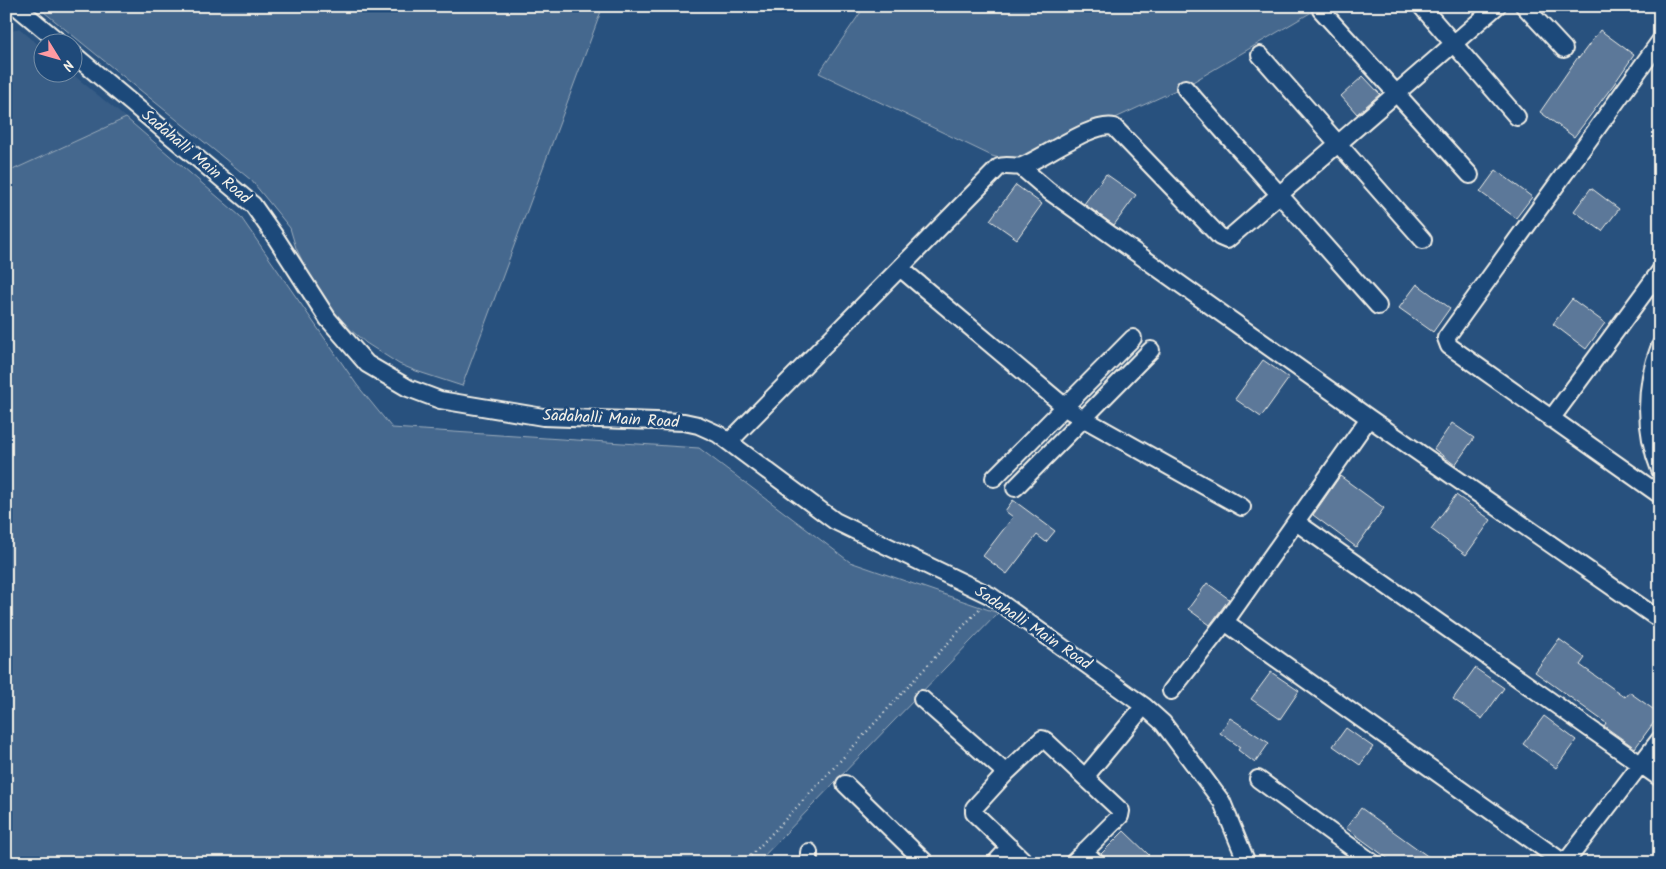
<svg xmlns="http://www.w3.org/2000/svg" width="1666" height="869" font-family="Kalam,sans-serif">
  <rect width="100%" height="100%" fill="#28517e"/>
  <filter id="ink" filterUnits="userSpaceOnUse"><feTurbulence type="fractalNoise" baseFrequency=".02" numOctaves="2"/><feDisplacementMap in="SourceGraphic" scale="10" xChannelSelector="R" yChannelSelector="G"/><feConvolveMatrix kernelMatrix="1 2 1 2 8 2 1 2 1" color-interpolation-filters="sRGB"/></filter>
  <g filter="url(#ink)">
    <!-- built -->
    <path fill="#375d86" d="M19,28L42,48V72L71,73L126,118L6,173V34Z"/>
    <!-- green -->
    <path fill="#45688e" stroke="#9cacbb" d="M41,6H603L462,386L416,371L399,364L366,343L351,330L324,300L313,283L296,248L290,228L251,180L39,8Z
      M865,6H1322L1191,83L1018,163L992,156L819,73Z
      M126,118L240,216L357,385L392,428L699,448L850,562L998,613L757,863H6V173Z"/>
    <!-- building -->
    <path fill="#5b7899" stroke="#f4f1e8" d="M1600,30L1634,55L1614,84L1574,137L1540,112L1578,57L1579,58Z
      M1363,76L1380,94L1357,114L1341,96Z
      M1496,170L1532,197L1516,218L1480,192Z
      M1106,174L1136,195L1114,225L1084,204Z
      M1016,185L1042,204L1017,239L990,220Z
      M1591,188L1619,209L1602,231L1574,211Z
      M1417,284L1450,308L1433,332L1399,308Z
      M1572,299L1605,323L1586,349L1553,324Z
      M1263,360L1289,378L1261,417L1235,399Z
      M1452,423L1474,438L1455,465L1434,449Z
      M1340,476L1384,508L1356,547L1313,515Z
      M1456,495L1491,520L1466,555L1431,529Z
      M1013,500L1055,531L1046,542L1037,535L1007,574L983,556L1013,517L1005,511Z
      M1207,583L1229,599L1210,625L1188,609Z
      M1559,639L1585,658L1580,665L1625,697L1629,692L1660,714L1635,748L1604,726L1606,723L1535,672Z
      M1475,668L1504,688L1482,719L1453,699Z
      M1271,672L1299,691L1280,719L1251,699Z
      M1544,716L1576,740L1556,768L1523,744Z
      M1230,718L1269,743L1255,763L1238,750L1240,747L1220,733Z
      M1346,728L1373,747L1360,765L1333,746Z
      M1361,808L1437,863H1394L1346,828Z
      M1124,831L1149,855L1142,863H1111L1101,854Z"/>
    <g fill="none" stroke-linecap="round" stroke-linejoin="round">
      <defs>
        <path id="minor" d="M16,6L59,42
          M1421,6L1517,117
          M1524,6L1564,49
          M1321,10L1470,175
          M1660,41L1446,338L1449,346L1660,495
          M72,53L253,205L274,235L328,319L367,364L408,388L440,400L543,417L684,422L698,425L718,434L835,521L991,596L1144,706L1163,723L1222,802L1247,863
          M1260,55L1423,240
          M1185,88L1378,306
          M1021,167L1049,191L1369,418L1660,620
          M900,268L1070,411L1242,507
          M1660,346C1644,386 1644,430 1660,470
          M1551,419L1660,271
          M729,442L999,167C1007,164 1015,168 1022,166C1043,158 1094,121 1114,127L1220,237L1227,240L1497,6
          M994,478L1133,338
          M1015,488L1151,350
          M1296,522L1660,778
          M1225,622L1564,863
          M1171,691L1225,622L1369,418
          M922,699L1006,773
          M1085,777L1144,706
          M1258,779L1373,863
          M845,784L926,863
          M1084,851L1096,863
          M809,863V852
          M995,863L1010,847
          M1026,863L974,813V808L1006,773L1042,739L1045,740L1121,811L1120,816L1073,863
          M1565,863L1660,739"/>
      </defs>
      <!-- minor casing -->
      <use href="#minor" stroke="#f4f1e8" stroke-width="20"/>
      <!-- path -->
      <path stroke="#f4f1e8" stroke-width="2.5" stroke-dasharray="1 4" stroke-linecap="butt" d="M744,863L829,773L981,607"/>
      <!-- minor -->
      <use href="#minor" stroke="#1f4a7a" stroke-width="16"/>
    </g>
  </g>
  <g text-anchor="middle" dominant-baseline="central" stroke-width="5" stroke-linejoin="round" paint-order="stroke">
    <!-- street labels -->
    <g font-size="16" fill="#f4f1e8" stroke="#1f4a7a">
      <text transform="translate(196 157) rotate(40)">Sadahalli Main Road</text>
      <text transform="translate(611 419) rotate(3)">Sadahalli Main Road</text>
      <text transform="translate(1033 628) rotate(34)">Sadahalli Main Road</text>
    </g>
  </g>
  <!-- margin -->
  <rect width="1666" height="869" fill="none" stroke="#1f4a7a" stroke-width="25"/>
  <rect x="12" y="12" width="1641" height="844" fill="none" stroke="#f4f1e8" stroke-width="2" filter="url(#ink)"/>
  <!-- north arrow -->
  <g transform="translate(58 58) rotate(127)"><circle r="24" fill="#1f4a7a" stroke="#748da6"/>
  <path d="M0-4L9 19L0 12L-9 19Z" fill="#ff9aa2"/>
  <text y="-8" font-size="14" font-weight="bold" text-anchor="middle" fill="#f4f1e8">N</text>
  </g>
</svg>
